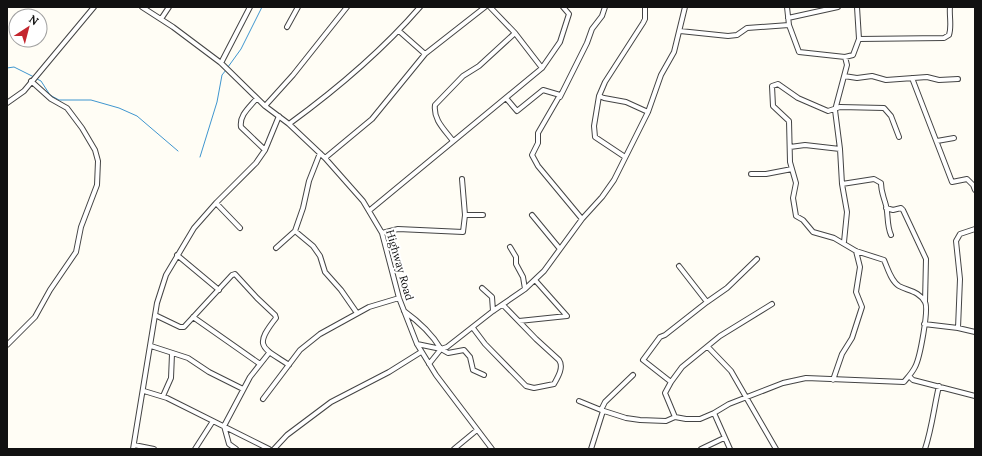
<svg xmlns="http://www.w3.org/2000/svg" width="982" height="456" font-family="Lora,serif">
  <rect width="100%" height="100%" fill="#fffdf5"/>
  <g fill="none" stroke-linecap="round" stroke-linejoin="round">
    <!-- stream -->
    <path stroke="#3f96cf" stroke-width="1" d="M228,67L241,49L262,7
      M7,68L14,67L34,77
      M37,79L41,81L50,95L59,100H91L119,108L137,116L178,151
      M200,157L217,102L222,75L226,70"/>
    <defs>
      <path id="minor" d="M142,7L173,27L221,63L265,106L289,124L325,158L363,201L382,233L399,298L417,344L436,375L492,449
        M490,7L515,33L542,68
        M787,7L789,25L799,52L845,57L853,55L859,39L857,7
        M788,18L838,7
        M161,19L169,7
        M287,27L298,7
        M399,31L425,54
        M680,31L728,36L737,35L747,28L789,25
        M859,39L944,38L949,35C952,26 949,16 950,7
        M221,63L250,7
        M844,76L857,78L872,76L886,80L927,77L939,80L958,79
        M912,78L952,182L967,179L973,185L975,190
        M599,96L604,98L626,102L648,112
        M560,97L587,43L592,29L602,16L605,7
        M257,98C250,107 239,115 241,127L265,150
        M506,98L517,111L543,90L560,95L538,133V143L532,155L538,166L582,219
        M7,103L24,91L94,7
        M265,106L293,75L347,7
        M289,124C337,89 381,52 420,7
        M453,141C445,130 433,120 435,105L463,76L479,66L515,33
        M937,141L954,138
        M790,147L805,145L840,149
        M625,157L595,137L594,126L599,96L605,82L643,23L645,19V7
        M325,158L372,119L425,54L485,7
        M751,174H766L792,169
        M842,184L874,179L881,183C881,191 883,195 885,202C889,213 886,224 891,235
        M216,203L240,228
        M886,208L893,210L901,208L903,210L926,259L925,302
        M370,210L542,68L560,42L569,14L563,7
        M465,215H483
        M532,215L560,249
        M295,231L313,246L320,256L325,272L341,290L357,313
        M382,233L398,229L463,232L465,215L462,179
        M844,242L847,212L842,184L840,149L835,110L847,65L845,57
        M510,247L516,257V264L523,277L525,289
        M276,248L295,231L303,208L309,181L320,153
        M177,255L219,290
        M482,288L492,297L493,311
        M707,302L727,288L757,259
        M404,311C418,321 432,334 441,349
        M155,315L180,327H184L232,275L235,274L257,298L275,315L276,318C253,347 262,347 289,365
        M193,317L260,364
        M519,321L567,316L535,280
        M924,324L958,328L975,332
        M473,328L485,344L526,386L534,388L554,384C558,377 564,367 559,360L536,339L503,305
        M958,328L960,279L956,241L960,234L975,229
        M417,344L441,349L448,353L464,350L470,357L473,370L484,375
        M7,345L35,317L50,290L76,252L81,227L97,185L98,161L95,150L82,128L67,108L51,99L31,81
        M151,346L188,358L209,372L243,389
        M708,347L731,371L776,449
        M429,364L441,349L447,347L493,311L525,289L544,271L582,219L602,197L614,180L648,112L661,75L674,52L685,7
        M909,376L913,380L975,396
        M833,380L842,354L852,338L862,307L856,292L860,267L856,251
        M671,382L682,367L720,336L772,304
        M144,391L167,398L269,449
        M163,396L171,378L172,354
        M263,399L300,350L320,334L369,307L399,298
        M579,401L601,410L626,418L640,420L666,421L675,417L686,419H700L714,413L729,404L783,383L806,378L904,382C908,377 912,373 915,367C920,358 929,309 925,302C919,291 908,291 899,286C891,281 888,269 884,260L856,251L834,238L813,232L803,220L796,216L793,198L796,183L790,162L789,121L773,106L772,86L778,84L798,98L828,111L840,107L884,108L891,116L899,137
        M601,410L605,402L633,375
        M714,413L730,449
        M675,417L665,393L671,382L643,360L660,337L665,335L707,302L679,266
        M134,445L154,449
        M133,449L157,303L166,275L194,228L216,203L256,163L265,150L279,116
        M195,449L213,421
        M236,449L229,444L224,426L250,377L269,353
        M274,449L287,435L331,402L389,372L421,352
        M454,449L477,430
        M591,449L603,411
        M701,449L724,438
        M925,449C932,428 934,407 939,386"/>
    </defs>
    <!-- minor casing -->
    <use href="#minor" stroke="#444" stroke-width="6"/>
    <!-- minor -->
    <use href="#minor" stroke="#fff" stroke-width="4"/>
  </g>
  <g text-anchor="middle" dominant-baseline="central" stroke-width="4" stroke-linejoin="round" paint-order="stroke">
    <!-- street labels -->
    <g font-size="11" fill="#111" stroke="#fff">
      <text transform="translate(400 265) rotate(74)">Highway Road</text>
    </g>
  </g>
  <!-- border -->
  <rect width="982" height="456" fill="none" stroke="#111111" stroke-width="16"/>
  <!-- north arrow -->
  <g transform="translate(28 28) rotate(36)"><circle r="19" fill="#ffffff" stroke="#a0a0a0"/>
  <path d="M0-3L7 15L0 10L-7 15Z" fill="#c4262e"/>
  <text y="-6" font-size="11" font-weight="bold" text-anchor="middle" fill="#111111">N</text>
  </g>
</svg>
